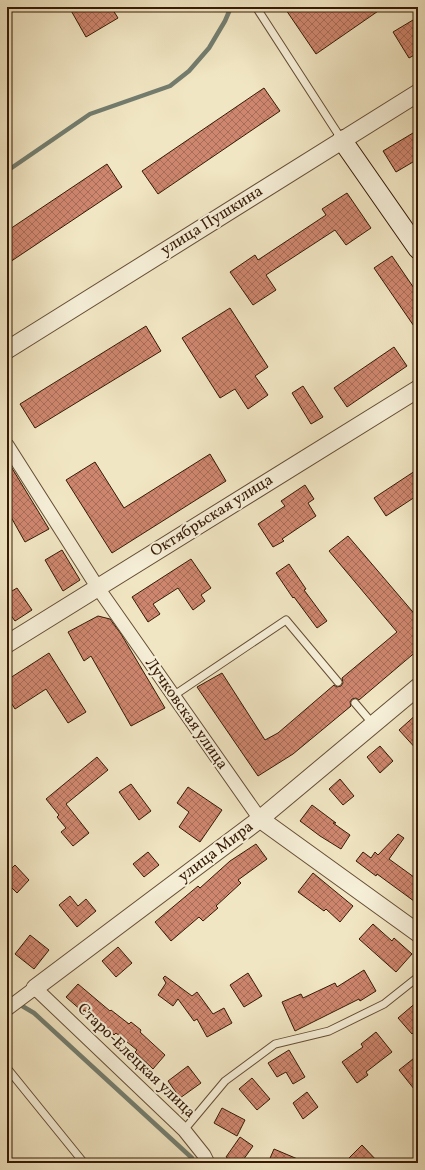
<svg xmlns="http://www.w3.org/2000/svg" width="425" height="1170" font-family="Vollkorn,serif">
  <defs>
    <pattern id="building-cross-hatch" width="8" height="8" patternUnits="userSpaceOnUse"><rect width="8" height="8" fill="#ce866e"/><path d="M0 0l8 8M0 8l8-8" fill="none" stroke="#a86d58"/></pattern>
  </defs>
  <rect width="100%" height="100%" fill="#f1e6c3"/>
  <filter id="stains"><feTurbulence type="fractalNoise" baseFrequency=".005" numOctaves="4"/><feColorMatrix values="0 0 0 0 .2 0 0 0 0 .09 0 0 0 0 .02 0 0 0 .5 -.17"/></filter>
  <radialGradient id="worn" r=".72"><stop offset=".6" stop-color="#630" stop-opacity="0"/><stop offset="1" stop-color="#630" stop-opacity=".3"/></radialGradient>
  <g fill="none" stroke-linecap="round" stroke-linejoin="round">
    <!-- stream -->
    <path stroke="#737d6f" stroke-width="4.5" d="M7,171L90,114L170,86L189,71L209,48L225,21L231,7
      M7,997L34,1013L192,1158L194,1163"/>
  </g>
  <!-- building -->
  <path fill="url(#building-cross-hatch)" stroke="#361a05" d="M69,7H111L118,18L86,37Z
    M284,7H384L316,54Z
    M418,17V53L409,58L393,32Z
    M264,88L280,111L158,194L142,171Z
    M418,130V159L396,172L383,151Z
    M107,164L122,187L7,264V231Z
    M347,193L371,228L346,245L335,230L266,275L276,290L253,305L230,272L255,255L258,260L326,215L322,209Z
    M392,256L418,294V332L374,268Z
    M230,308L268,367L255,376L268,395L248,409L235,389L220,398L182,338Z
    M146,326L161,351L35,428L20,404Z
    M394,347L407,366L347,407L334,388Z
    M303,386L323,417L311,424L292,393Z
    M210,454L226,481L112,553L66,480L95,462L124,508Z
    M7,460L49,529L25,542L7,510Z
    M418,469V495L386,516L374,498Z
    M305,485L314,499L308,503L316,516L282,539L284,541L273,547L258,524L285,506L281,501Z
    M348,536L418,618V650L359,700L356,698L352,699L350,702L351,706L293,754L258,776L197,687L222,673L265,740L278,733L334,685L337,687L341,686L343,683L342,678L397,632L329,551Z
    M62,550L80,580L63,591L45,560Z
    M191,559L211,588L201,595L205,601L193,610L178,588L153,604L160,614L148,622L132,597Z
    M289,564L306,589L304,590L327,621L317,628L294,597L293,598L276,573Z
    M17,588L32,610L15,621L7,610V594Z
    M98,616L110,619L121,634L165,708L131,726L91,656L84,661L68,632Z
    M49,653L86,712L68,723L46,689L15,709L7,696V680Z
    M418,713V751L399,730Z
    M380,746L393,761L380,773L367,757Z
    M97,757L108,770L66,804L89,833L73,846L61,832L66,828L57,817L59,815L46,799Z
    M340,779L354,796L343,805L329,789Z
    M131,784L151,811L139,820L119,792Z
    M188,787L222,810L200,842L179,827L189,812L177,803Z
    M312,805L336,823H333L350,835L341,849L320,836L300,821Z
    M398,834L404,838L389,859L418,880V904L377,874L376,876L356,861L363,852L371,858L375,852L378,855Z
    M256,844L267,859L238,880L241,883L216,906L218,908L203,921L199,917L171,941L155,922L198,886L200,888L230,861Z
    M148,852L159,865L144,877L133,864Z
    M15,865L29,880L17,893L7,883V873Z
    M313,873L353,906L340,922L326,909L324,911L298,892Z
    M70,896L78,906L86,899L96,911L77,927L59,905Z
    M373,924L392,941L394,938L412,954L396,972L359,939Z
    M30,935L49,950L34,969L15,954Z
    M118,947L132,963L116,977L102,961Z
    M364,970L376,991L360,1001L359,999L295,1031L282,1002L301,994L303,998L335,983L337,987Z
    M248,973L262,996L244,1007L230,985Z
    M165,976L192,996L197,992L213,1014L224,1008L232,1023L207,1037L197,1019L194,1021L178,999L173,1006L158,995L166,983L163,978Z
    M78,984L110,1011L111,1010L129,1024L131,1022L141,1030L140,1032L165,1055L153,1069L135,1052L137,1050L116,1033L114,1035L84,1010L83,1012L66,997Z
    M418,1001V1028L412,1034L398,1018Z
    M376,1032L392,1052L366,1072L368,1075L357,1083L342,1062L363,1047L361,1044Z
    M289,1050L305,1077L293,1084L286,1072L277,1077L268,1063Z
    M418,1055V1094L399,1070Z
    M188,1066L201,1083L180,1098L168,1081Z
    M252,1078L270,1099L257,1110L239,1089Z
    M307,1092L318,1107L303,1119L293,1103Z
    M222,1108L245,1120L237,1136L214,1123Z
    M240,1137L253,1146L241,1163H235L226,1157Z
    M362,1145L379,1163H344Z
    M274,1149L307,1163H268Z"/>
  <g fill="none" stroke-linecap="round" stroke-linejoin="round">
    <defs>
      <path id="service" d="M256,7L342,140
        M173,696L286,620L338,682
        M355,703L373,724
        M7,1068L84,1163
        M184,1130L225,1081L275,1044L329,1031L384,1004L418,977"/>
      <path id="minor" d="M7,445L98,588L260,819
        M7,1009L35,988L184,1130L204,1155L208,1163"/>
      <path id="tertiary" d="M7,350L418,93
        M7,644L418,389
        M260,819L418,933
        M35,988L260,819L418,687"/>
      <path id="secondary" d="M342,140L418,249"/>
    </defs>
    <!-- service casing -->
    <use href="#service" stroke="#654d34" stroke-width="9"/>
    <!-- minor casing -->
    <use href="#minor" stroke="#654d34" stroke-width="15"/>
    <!-- tertiary casing -->
    <use href="#tertiary" stroke="#654d34" stroke-width="19"/>
    <!-- secondary casing -->
    <use href="#secondary" stroke="#361a05" stroke-width="21"/>
    <!-- service -->
    <use href="#service" stroke="#f6efd8" stroke-width="7"/>
    <!-- minor -->
    <use href="#minor" stroke="#f6efd8" stroke-width="13"/>
    <!-- tertiary -->
    <use href="#tertiary" stroke="#f6efd8" stroke-width="17"/>
    <!-- secondary -->
    <use href="#secondary" stroke="#f6efd8" stroke-width="19"/>
  </g>
  <g text-anchor="middle" dominant-baseline="central" stroke-width="4" stroke-linejoin="round" paint-order="stroke">
    <!-- street labels -->
    <g font-size="16" fill="#361a05" stroke="#f6efd8">
      <text transform="translate(212 221) rotate(-32)">улица Пушкина</text>
      <text transform="translate(212 516) rotate(-32)">Октябрьская улица</text>
      <text transform="translate(186 714) rotate(55)">Лучковская улица</text>
      <text transform="translate(216 852) rotate(-37)">улица Мира</text>
      <text transform="translate(136 1061) rotate(44)">Старо-Елецкая улица</text>
    </g>
  </g>
  <!-- margin -->
  <rect width="425" height="1170" fill="none" stroke="#f1e6c3" stroke-width="24"/>
  <rect x="8" y="8" width="409" height="1154" fill="none" stroke="#361a05" stroke-width="2"/>
  <rect x="12" y="12" width="401" height="1146" fill="none" stroke="#361a05"/>
  <rect width="100%" height="100%" filter="url(#stains)"/>
  <rect width="100%" height="100%" fill="url(#worn)"/>
</svg>
